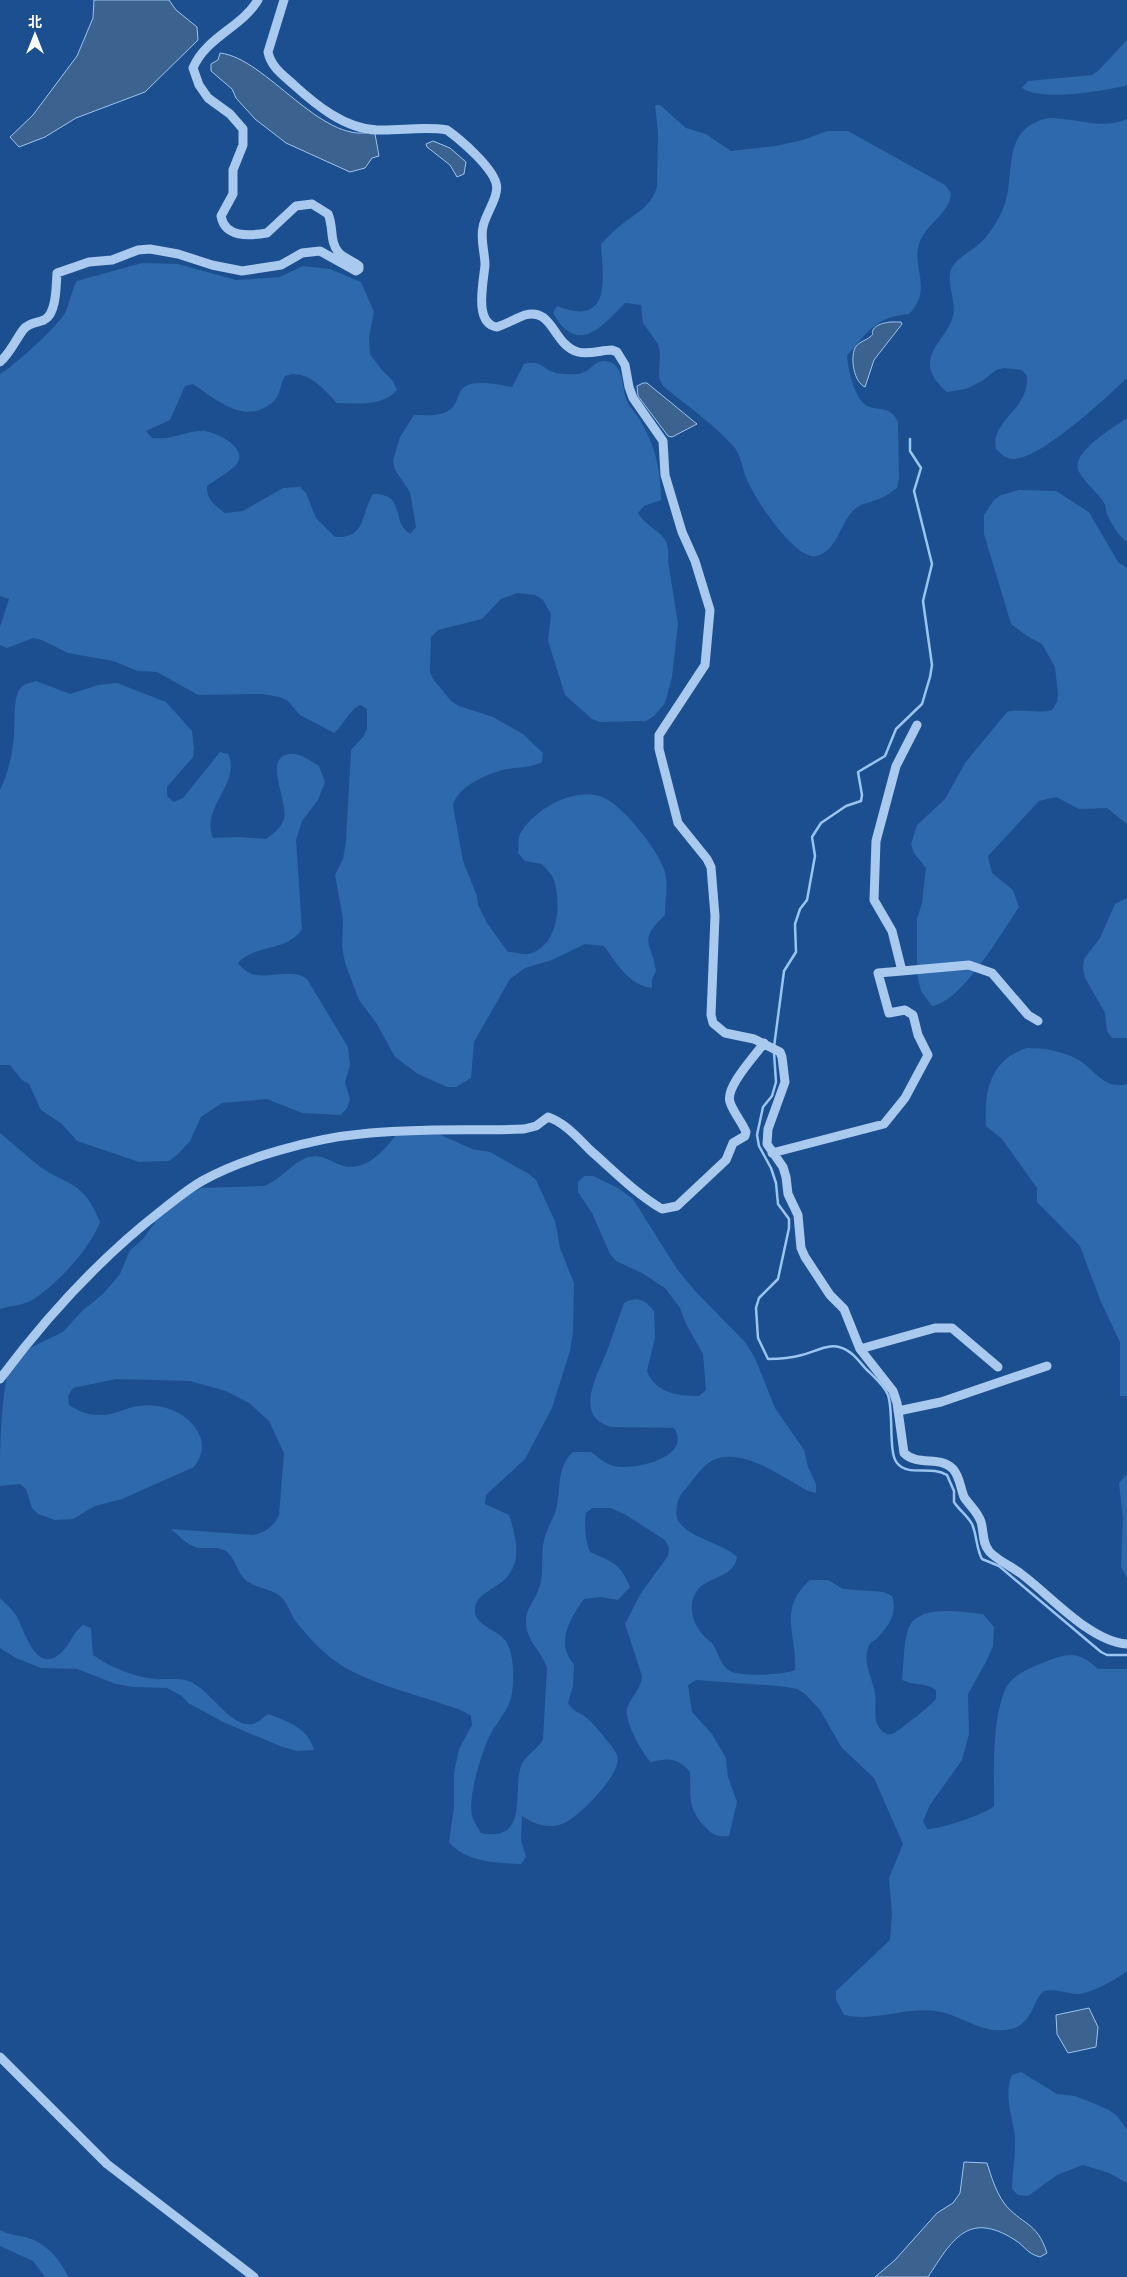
<svg xmlns="http://www.w3.org/2000/svg" width="1127" height="2277" font-family="'Roboto Condensed','Noto Sans SC',sans-serif">
  <rect width="100%" height="100%" fill="#1b4f8f"/>
  <!-- green -->
  <path fill="#2e69ad" d="M1127,40V84L1125,86C1100,91 1043,102 1022,88L1028,81L1092,75L1098,71Z
    M655,105H660L686,128L706,134L731,151L776,146L803,140L827,131H848L945,185L951,193C950,214 925,224 919,244C912,269 933,289 909,314C877,316 866,333 847,356C848,369 855,403 870,407C884,411 891,407 898,422L899,479L897,488C892,491 887,496 881,498C871,503 858,503 851,513C840,526 836,552 816,556C795,560 757,501 749,484C743,473 742,458 735,448C714,424 687,406 663,386L659,378L660,352L658,344L643,323L641,305L625,303C601,328 577,356 553,313L557,306C612,328 603,278 601,244C608,237 614,230 622,224C637,213 651,206 657,187L658,132Z
    M1049,118C1075,118 1103,130 1127,119V378C1107,397 1039,461 1012,459C1005,458 1000,453 996,449C990,420 1029,411 1027,376L1022,370L1004,368L996,370L982,381L966,389L947,392C939,386 932,377 930,367C928,348 949,334 953,316C957,300 943,278 954,264C963,254 977,248 986,237C992,230 998,220 1002,211C1018,179 997,128 1049,118Z
    M142,263L178,264L236,280L280,277L303,266L330,269L361,282L374,312L369,337L370,354L381,369L393,381L397,390C382,407 358,403 337,403C323,389 307,368 285,376C280,384 281,394 274,401C246,427 217,400 193,384L185,386L170,420L146,431L152,438C158,438 165,439 171,437C183,435 193,430 205,431C218,433 250,449 236,465C228,473 216,479 207,486C206,500 215,505 225,513L243,511L283,488L300,487L306,493L316,518L335,537C367,538 360,515 373,494C407,494 390,521 410,534L416,527L410,492L395,470L393,461L400,437L414,415C429,415 448,418 456,402C459,396 459,390 466,386C478,379 499,385 512,387L524,364C542,359 542,369 556,373C561,374 577,375 582,373C591,370 595,360 605,361C625,363 621,388 627,401C630,408 636,413 640,420C655,444 661,471 661,500L644,506L638,513C650,533 672,530 668,561L678,624L672,677L665,703L654,716L646,721L600,722L592,719L565,695L548,641L551,614L543,600L535,595L517,593L501,599L482,619L438,630L431,637L430,672L433,679L451,701L459,706L493,717L523,734L543,753L542,762C530,768 519,767 507,769C488,773 458,786 453,805L463,861L477,896L478,905L487,923L508,952C514,952 522,955 528,954C558,947 562,905 554,880C552,874 546,869 542,864L525,861L518,853C519,848 517,839 520,834C533,810 574,786 602,797C622,804 657,849 664,869C669,883 665,900 665,915C637,941 652,942 656,971L652,979V988C629,986 616,962 604,946L585,944L552,960L525,968L510,979L474,1042L471,1078L456,1087H447L418,1074L395,1057L377,1024L359,1000L345,963L342,946L343,918L335,875L343,859L346,841L351,750L363,737L367,729V709L360,705C347,712 345,724 334,733L300,715L288,701L280,697L262,694L198,695L157,672L138,671L113,661L68,653L42,640L33,638L7,648L0,645V627L9,599L0,596V374C13,367 58,326 65,313C70,303 71,291 77,281Z
    M1127,418V542C1118,535 1112,525 1107,514C1106,511 1106,506 1104,503C1097,492 1086,484 1079,472C1069,453 1113,428 1127,418Z
    M1019,490L1056,491L1089,512L1118,562L1127,568V824L1107,808L1079,809L1056,797L1039,801L988,856L992,873L1013,890L1019,907C1001,933 963,1001 932,1006L921,991L917,974V919L922,903L926,868L914,853L911,844L917,825L945,799L965,763L1007,712C1022,708 1036,714 1052,710L1057,702L1058,694L1055,667L1042,644L1027,636L1011,624L984,534V515L994,500L1001,495Z
    M36,681L70,694L98,685L117,683L166,702L192,731L194,749L193,757L167,787V796L174,802L183,798L220,752L228,754C242,783 200,807 213,838L239,837L266,839C274,833 281,828 284,819C288,802 267,766 283,756C295,749 309,760 319,766L325,782L318,800L302,821L296,840L302,929C288,952 254,944 238,963C256,989 286,964 307,979L348,1047L350,1065L345,1082L350,1099L347,1108L341,1115L302,1113L267,1099L222,1103L201,1117L190,1141L177,1155L169,1161L139,1162L77,1141L62,1124L41,1110L29,1084L22,1080L10,1065H0V790C8,774 12,755 14,737C15,724 13,701 19,690C23,684 29,683 36,681Z
    M1127,898V1038H1112L1107,1031L1105,1013L1085,978L1083,968L1084,959L1100,938L1115,904Z
    M1027,1048C1044,1048 1062,1051 1077,1059C1094,1068 1104,1091 1127,1084V1396H1120V1342L1101,1302L1080,1246L1037,1202V1188L1002,1139L986,1126C984,1091 990,1060 1027,1048Z
    M421,1126L472,1149L490,1152L529,1174L536,1180L555,1221L560,1248L574,1283L573,1332L570,1351L552,1408L525,1459L486,1495L485,1504L509,1515C537,1595 475,1580 475,1610C474,1625 498,1630 506,1641C513,1653 514,1671 513,1685C511,1712 497,1719 488,1739C480,1759 468,1796 472,1816C474,1822 478,1828 481,1833C530,1843 512,1792 521,1766C525,1755 538,1750 543,1739L547,1668C541,1650 525,1640 526,1620C526,1608 536,1599 539,1588C544,1575 541,1559 543,1546C544,1534 551,1523 555,1513C562,1492 555,1468 573,1452H591C598,1457 605,1464 614,1466C635,1471 693,1457 674,1428L612,1427C572,1417 598,1374 607,1351C613,1335 618,1319 624,1303C637,1296 645,1299 654,1311L655,1338L647,1371C655,1393 678,1396 699,1396L706,1390L703,1354L686,1324L680,1308L665,1288L642,1273L616,1261L610,1254L592,1213L578,1192V1182L584,1176H593L618,1188L633,1199L677,1269L696,1292L745,1342L755,1358L775,1408L804,1450L808,1467L816,1484V1493L808,1491C784,1478 739,1444 710,1462C699,1469 691,1484 682,1493C677,1500 674,1515 679,1522C693,1540 721,1542 737,1557C734,1580 703,1575 694,1596C688,1611 695,1628 706,1638C709,1641 712,1642 714,1646C719,1655 721,1666 730,1671C741,1677 784,1675 795,1670C797,1634 777,1609 810,1580H828L843,1589L884,1592L892,1596C897,1611 891,1623 881,1634C877,1640 870,1641 868,1648C863,1664 872,1677 875,1693C877,1705 872,1720 881,1730C890,1739 896,1732 904,1726C915,1717 926,1710 936,1699V1690C925,1682 914,1686 902,1680C904,1664 903,1645 908,1630C916,1603 963,1612 983,1614L994,1627L993,1646L986,1662L968,1694L969,1734L962,1760L930,1805L923,1821L927,1829C938,1830 986,1814 994,1806C994,1777 991,1705 1010,1682C1021,1670 1036,1666 1050,1660C1072,1651 1082,1654 1098,1669H1127V1971C1117,1979 1092,1993 1079,1994C1069,1994 1055,1988 1045,1991C1033,1996 1034,2024 1011,2029C983,2036 961,2014 935,2011C905,2007 875,2022 844,2015L836,2000V1991L890,1940L892,1914L889,1878L903,1844L874,1778L842,1748L820,1710L805,1694L797,1689L779,1686L696,1680L688,1685L692,1712L712,1734L726,1758L728,1777L737,1802L729,1836C718,1837 712,1835 705,1827C687,1807 691,1797 690,1772C677,1757 668,1758 651,1762C642,1754 624,1720 627,1709C631,1696 641,1690 642,1676L625,1624L641,1593L668,1556L669,1548L665,1540L626,1515L611,1508H592L586,1513C584,1526 585,1540 590,1552C613,1562 620,1563 630,1587L618,1600L601,1597L584,1599C570,1618 555,1644 574,1664L573,1686L568,1703C574,1713 581,1712 588,1719C595,1725 614,1748 617,1755C624,1773 577,1819 562,1824C547,1829 534,1824 522,1816L521,1840L526,1857L521,1864C497,1863 465,1862 449,1842L454,1807V1773L459,1749L472,1725L471,1716C460,1708 450,1707 437,1702C406,1692 372,1683 344,1667C327,1657 309,1638 297,1623C290,1615 289,1604 281,1597C272,1589 260,1589 250,1583C238,1577 237,1561 228,1553C220,1545 206,1550 195,1547C186,1544 178,1535 171,1529L253,1535C265,1533 274,1526 279,1515L284,1453L269,1421L249,1403L226,1391L190,1381L116,1379L73,1388L68,1396L69,1405C80,1412 88,1415 101,1415C115,1415 125,1408 138,1406C163,1402 193,1414 201,1439C204,1449 200,1459 194,1467L122,1499L95,1506L73,1519L55,1520L38,1514L32,1508L26,1489L20,1484L0,1486C0,1455 0,1378 15,1355L63,1332L82,1311L103,1294L120,1274L130,1250L143,1239L166,1207L201,1188L264,1186C281,1180 292,1162 309,1157C320,1154 329,1160 338,1164C366,1176 387,1147 402,1127Z
    M0,1133C11,1142 22,1152 33,1161C63,1187 82,1176 100,1222C89,1250 59,1282 34,1299C25,1305 10,1306 0,1309Z
    M1127,1474V1578L1121,1567L1123,1519L1119,1483Z
    M0,1598C5,1603 12,1609 16,1615C24,1628 35,1676 61,1653C70,1645 72,1633 83,1625L91,1628L93,1655C110,1667 132,1676 153,1679C165,1680 180,1677 191,1682C210,1690 231,1728 252,1724C258,1723 264,1717 268,1714C288,1721 309,1729 314,1750L297,1751L280,1746L223,1722L188,1703L182,1696L167,1688L133,1687L116,1684L77,1669L41,1668L16,1658L0,1648Z
    M1021,2072L1057,2094L1075,2096L1093,2103L1109,2110L1117,2116L1127,2129V2183L1109,2173L1083,2165L1057,2175L1028,2196L1018,2195L1012,2189C1012,2172 1016,2155 1015,2137C1013,2118 1003,2094 1012,2075Z
    M0,2230C11,2236 23,2235 34,2240C49,2247 62,2262 68,2277H45L33,2261L0,2246Z"/>
  <!-- water -->
  <path fill="#3c6290" stroke="#9cc4f0" d="M94,0H169L176,10L197,27L198,40L145,92L76,118L45,137L19,147L10,137L33,115L77,56L93,18Z
    M220,53C266,58 321,144 371,132L375,134L379,156L372,158L365,168L350,172L286,143L255,119L236,98L232,89L211,71V64L218,60Z
    M433,141L450,148L466,162L464,174L457,177L450,165L427,147L426,144Z
    M890,322H901L902,324L874,360L865,387C854,382 850,359 855,348C858,342 865,341 870,337C875,333 871,334 873,330C876,324 885,323 890,322Z
    M643,383H647L697,424L672,437L668,436L638,396L637,386Z
    M1089,2008L1098,2027L1096,2047L1068,2053L1057,2034L1056,2015Z
    M964,2162L987,2163C991,2176 996,2192 1004,2203C1021,2225 1037,2221 1047,2253L1040,2257C1026,2253 1026,2247 1015,2240C968,2210 952,2240 928,2277H875L895,2260L937,2213L953,2203L960,2193Z"/>
  <g fill="none" stroke-linecap="round" stroke-linejoin="round">
    <!-- stream -->
    <path stroke="#9cc4f0" stroke-width="2.5" d="M774,1047L784,971L796,952L795,924L800,909L807,900L815,856L812,837L821,823L846,806L861,801L862,795L858,772L885,756L896,729L922,704L930,677L932,665L923,601L932,564L914,491L921,468L910,451V439
      M774,1053L776,1082L772,1096L763,1107L757,1135L759,1146L771,1168L776,1183L778,1204L789,1219V1228L778,1279L759,1298L756,1308L758,1338L768,1359C780,1359 791,1358 802,1355C814,1352 827,1344 839,1347C851,1350 858,1360 866,1369C873,1376 884,1385 888,1395C894,1412 888,1453 897,1463C908,1477 931,1465 947,1475L954,1491V1502C959,1510 967,1515 972,1524C977,1535 976,1548 982,1559L999,1566L1101,1652L1107,1655H1127"/>
    <!-- minor -->
    <path stroke="#a9c9ee" stroke-width="9" d="M284,0L268,52C271,67 283,75 294,85C316,105 345,129 377,130C400,131 424,126 447,130C461,140 491,166 496,183C500,196 485,214 483,227C480,239 485,253 485,265C484,280 473,324 497,327C507,324 516,318 525,315C553,307 553,345 578,352C589,355 601,350 612,350L617,352L625,365L629,387L633,398L663,441L665,475L682,532L695,561L710,610L705,665L659,735V749L678,823L707,859L711,867L715,916L711,1015L713,1023L725,1033L754,1039L780,1052L782,1057L785,1082L768,1129L767,1144L783,1167L786,1177L788,1194L798,1215L801,1248L805,1257L830,1295L844,1309L860,1349L893,1391L897,1403L904,1453C918,1467 940,1455 953,1469C960,1477 960,1487 964,1497C969,1505 978,1512 981,1522C984,1532 982,1543 989,1551C994,1558 1012,1567 1020,1573C1049,1594 1090,1642 1127,1644
      M0,362C10,353 15,341 23,330C28,323 37,323 44,320C57,314 56,284 57,273L89,262L112,260L138,250L150,249L178,254L212,265L242,271L281,265L302,253L320,251L356,271L359,269V266C353,261 344,258 339,253C329,242 334,227 328,214L312,204L296,206L267,233C249,236 225,238 221,216L233,194V170L243,145V129L230,114L208,98L199,85L193,68C206,37 241,28 258,0
      M902,971L969,965L992,973L1028,1015L1038,1021
      M772,1153L884,1124L905,1098L928,1055L918,1035L913,1015L905,1010L889,1013L878,973L902,971L892,931L874,900L876,841L896,766L917,725
      M860,1349L935,1328H952L998,1367
      M0,1379C47,1316 100,1258 162,1210C175,1200 188,1189 202,1181C242,1158 315,1138 361,1134C415,1128 470,1131 524,1129L536,1126L548,1117C564,1122 578,1138 590,1150C614,1171 635,1193 662,1209L677,1206L726,1160L733,1143L745,1136L746,1132C742,1122 733,1112 730,1102C725,1087 755,1056 764,1043
      M898,1411L941,1402L1047,1366
      M0,2057L107,2164L254,2277"/>
  </g>
  <!-- north arrow -->
  <g transform="translate(35 35)" stroke="#1b4f8f" stroke-width="4" paint-order="stroke">
  <path d="M0-4L9 19L0 12L-9 19Z" fill="#ffffff"/>
  <text y="-8" font-size="14" font-weight="bold" text-anchor="middle" fill="#ffffff">北</text>
  </g>
</svg>
